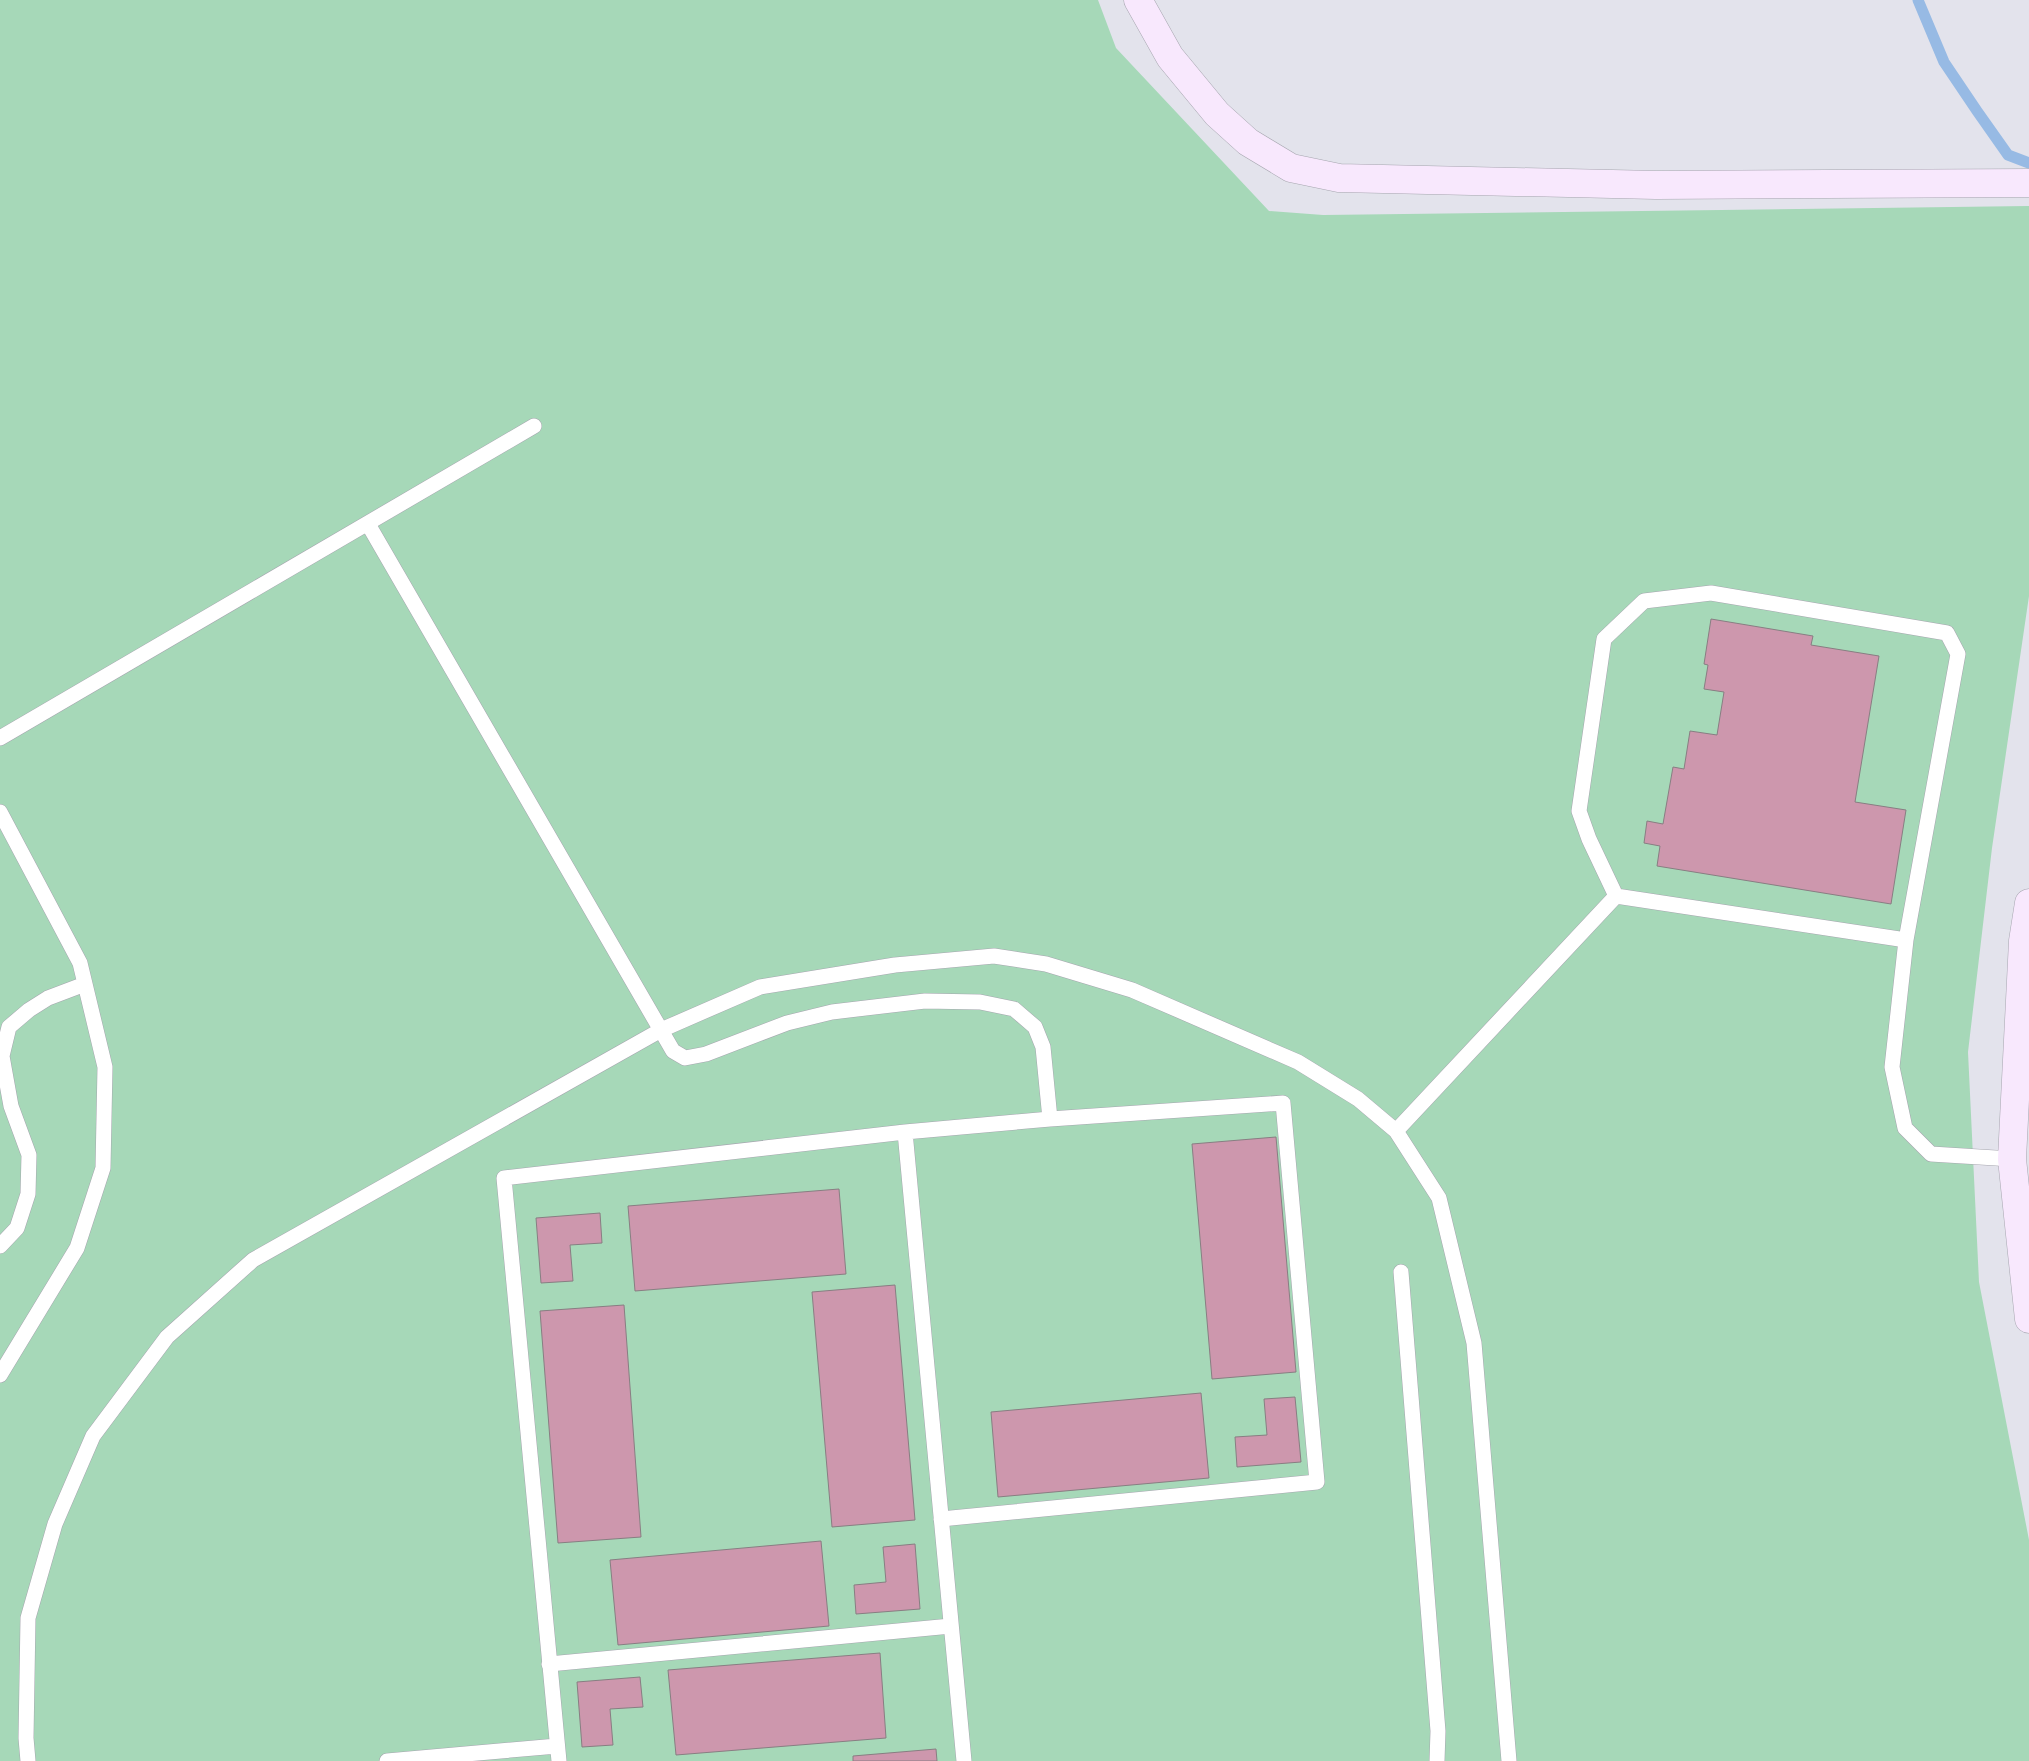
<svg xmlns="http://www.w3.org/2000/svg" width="2029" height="1761" font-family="Commissioner,sans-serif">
  <rect width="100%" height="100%" fill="#e3e3ec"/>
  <!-- green -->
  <path fill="#a6d8b8" d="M0,0H1098L1116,48L1269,211L1323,215L2029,206V596L1992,848L1968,1052L1979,1282L2029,1540V1761H0Z"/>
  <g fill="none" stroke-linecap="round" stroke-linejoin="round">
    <!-- stream -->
    <path stroke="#97bae4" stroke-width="11" d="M1918,0L1944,62L1977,111L2008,155L2029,163"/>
  </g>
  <!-- building -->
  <path fill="#cd97ad" stroke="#887e82" d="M1711,619L1813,636L1811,645L1879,656L1855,802L1906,810L1891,904L1657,866L1660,846L1644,843L1647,821L1663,824L1673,767L1684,769L1690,731L1717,735L1724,692L1704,689L1708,665L1704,664Z
    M1276,1137L1296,1372L1212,1379L1192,1144Z
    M839,1189L846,1274L635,1291L628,1206Z
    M600,1213L602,1243L570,1245L573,1281L541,1283L536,1218Z
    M895,1285L915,1520L832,1527L812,1292Z
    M624,1305L641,1537L558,1543L540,1311Z
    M1201,1393L1209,1478L998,1497L991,1412Z
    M1295,1397L1301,1462L1237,1467L1235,1437L1267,1435L1264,1399Z
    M821,1541L829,1626L618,1645L610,1560Z
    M915,1544L920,1609L856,1614L854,1585L886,1582L883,1547Z
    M880,1653L886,1738L676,1755L668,1670Z
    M640,1677L643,1707L610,1709L613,1745L582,1747L577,1682Z
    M936,1749L937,1761H853V1756Z"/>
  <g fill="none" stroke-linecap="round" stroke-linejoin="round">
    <defs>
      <path id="service" d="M368,524L673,1051L685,1058L706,1054L787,1023L832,1012L925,1001L980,1002L1014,1009L1035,1027L1043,1047L1050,1119
        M0,738L534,426
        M0,812L80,963L105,1067L103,1168L77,1248L0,1375
        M1906,940L1892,1067L1905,1128L1931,1154L2012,1159
        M1396,1131L1616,896L1589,839L1579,811L1604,639L1644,601L1711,593L1947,633L1958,654L1906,940L1616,896
        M905,1132L1050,1119L1283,1103L1317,1482L941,1519
        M0,1246L17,1228L28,1194L29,1155L11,1106L2,1056L9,1027L29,1010L48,998L85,984
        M1401,1272L1438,1731L1437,1761
        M549,1664L951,1626
        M28,1761L26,1738L28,1618L55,1524L93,1436L167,1337L253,1260L661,1030L760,987L895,965L994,956L1046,964L1132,990L1298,1062L1358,1099L1396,1131L1439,1198L1474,1343L1509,1761
        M387,1761L557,1746
        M559,1761L504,1178L905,1132L964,1761"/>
      <path id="secondary" d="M1138,0L1170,57L1217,114L1248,142L1291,168L1339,178L1656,185L2029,183
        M2029,903L2023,941L2012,1159L2029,1319"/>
    </defs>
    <!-- service casing -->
    <use href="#service" stroke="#a6a6af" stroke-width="16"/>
    <!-- secondary casing -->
    <use href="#secondary" stroke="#a6a6af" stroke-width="29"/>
    <!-- service -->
    <use href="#service" stroke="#fff" stroke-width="15"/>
    <!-- secondary -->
    <use href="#secondary" stroke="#f8e8fd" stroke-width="28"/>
  </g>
</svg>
